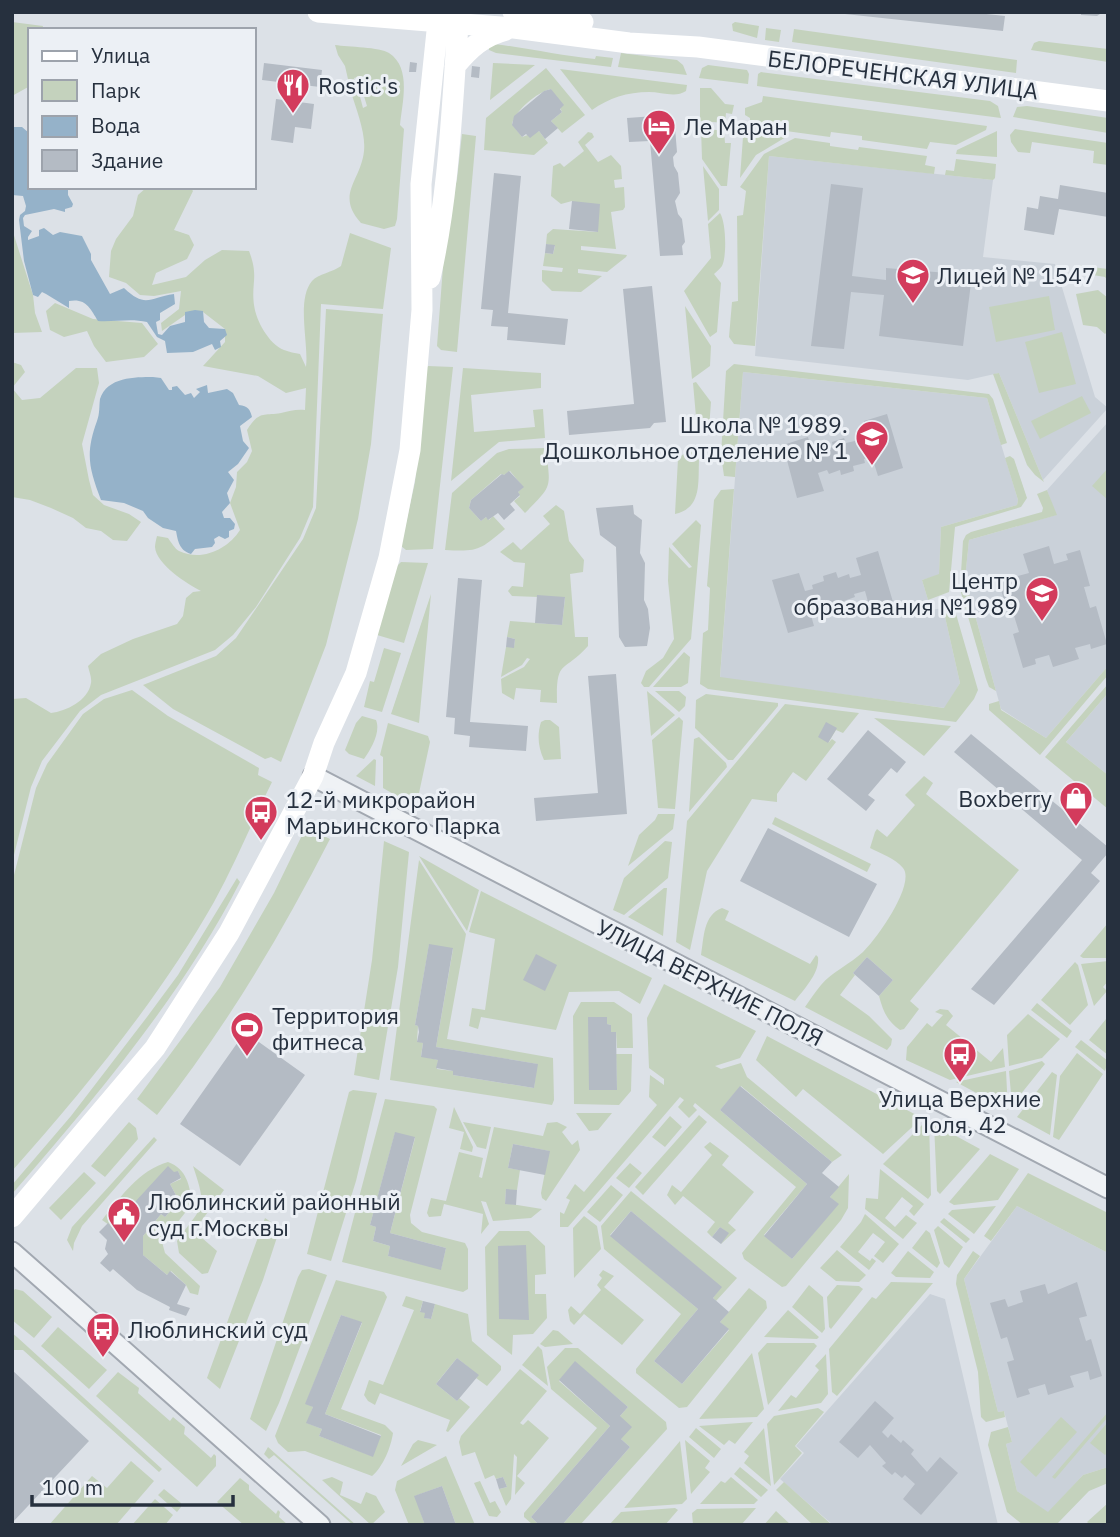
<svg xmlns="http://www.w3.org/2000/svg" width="1120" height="1537" font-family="'IBM Plex Sans',sans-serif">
  <rect width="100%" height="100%" fill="#dce1e7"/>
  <!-- built -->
  <path fill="#cad1d9" d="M769,156L993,180L983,257L1055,264L1095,397L1108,408L1043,480L999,373L968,380L755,356Z
    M743,372L987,398L1018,500L1017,505L941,527L939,575L922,580L931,610L943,608L960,683L945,708L720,678Z
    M1108,422V666L1046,738L1001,709L965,579L969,540L1056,515L1047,490Z
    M1108,693V775L1066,742Z
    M1017,1206L1108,1253V1467L1083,1475L1048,1513L1017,1491L1006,1444L1012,1442L1004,1411L998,1412L964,1279Z
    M930,1294L945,1299L998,1525H833L780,1479L804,1453L796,1446Z"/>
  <!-- green -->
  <path fill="#c4d2bd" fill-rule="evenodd" d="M12,22L43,26L42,30H30V86L12,96Z
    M735,22L759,26L757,38L733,31L732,24Z
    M766,28L781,30L779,42L765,40Z
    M794,29L1017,60L1016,73L792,42Z
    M1039,41L1108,49V62L1031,50L1034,43Z
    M494,44C528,48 561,56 595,59L596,56L613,58L611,67L496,53L489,50V47Z
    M335,45C348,47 380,47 389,53C412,68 402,103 400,125L404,129L397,219L395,226L384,229L361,223C335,194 361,181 364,151C366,133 356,109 351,92L358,89L363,108L367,106L358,77L354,78L357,86L350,88L345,66L338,55Z
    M621,53L677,60L683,65L687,75L618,67Z
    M493,63L535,65L490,100Z
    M708,65L747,70L749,74L748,84L699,78L702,68Z
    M546,68L585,115L562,133L551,121L562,112L551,89C537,92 515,111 512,124L522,137L539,131L548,143L534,155L484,150L486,118Z
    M560,69L687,85L686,91C676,98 661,92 649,92C627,92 609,98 592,110Z
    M761,72L990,101L998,106L1001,118L757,86L758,74Z
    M700,88H711L725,104L734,105L732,114L726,113L725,123L700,121Z
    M763,96L987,126L986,130L956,145L930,142L927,149L862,140V136L831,132L830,137L750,126V118L745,115V108L762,102Z
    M1027,106L1108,118V133L1013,117L1017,107Z
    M701,128L724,131L725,143H731L727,186H721L702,159Z
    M1015,129L1108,143V165L1093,163L1094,151L1032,142L1030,153L1018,152L1011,142L1010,135Z
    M997,131V157L956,154L957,150Z
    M588,132L592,133L594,137L585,145L598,162L611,155L621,166L622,179L614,180L615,188L624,187L625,207L623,210L611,212L616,249L581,246V250L627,255L626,257L607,272L578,269V273L602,276L581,292L552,291L542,281V270L562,272L563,268L543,266L545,253L553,254L555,246L546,244L547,234L553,229L598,232L572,201L561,204L551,196L553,166L560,163L564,167L584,151L578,142Z
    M748,133L786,137L756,155L740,178L743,137Z
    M462,134L476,136L457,352L441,350L437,346L446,227L457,179Z
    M795,138L830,143V146L858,150L859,147L927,156L925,165L935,167L934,174L769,156L755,346L734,344L729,337L732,302L738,301L737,216L743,215L746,191L740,187L764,154Z
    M956,159L996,164L995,178L993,180L945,175L946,170L954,171Z
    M703,166L719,189V210L708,221Z
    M147,187H190L193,191L174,230L189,235L194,245L187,259L156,273L152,285L186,277L205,260L222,250L249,251C259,277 251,282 254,305C256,321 269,344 284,350C289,352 295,353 300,354L306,367C309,344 296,300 312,281C318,274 333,272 341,266L350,233L391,248L383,309L321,304L313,507L300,538L256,607L233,635L215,650L101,695L80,711L42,761L31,787L12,863V699L26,698L51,713C66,711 88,701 91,683C92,678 89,671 88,666L101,654L133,639L177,624L183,616L186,598L193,592L201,591C187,584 156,564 155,547C155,544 156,540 157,536L168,538C171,542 175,549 179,551C202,562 228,549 240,530L230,503L236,487L237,472L247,462L252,451L247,430C259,411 262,416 281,413C290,411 296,409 305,410L306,388L286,393L258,376L203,366L225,342V329L203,312L185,315L162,331L161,323L179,309L181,291L154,296L140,295L126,283L109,277L111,251L116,239L133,216L138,195Z
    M720,213C726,222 727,256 722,266C720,269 717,271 714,274L721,283L717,332L710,337L684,291L711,258L708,224Z
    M12,229L33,295L35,313L42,332L12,333Z
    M1075,265L1108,269V281L1105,277L1075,272Z
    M1098,290L1108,298V331L1105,334L1097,327L1083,325L1076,294Z
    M1049,296L1055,330L996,342L989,307Z
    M55,303L93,319L142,323L158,344L144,357L106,362L94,346L87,331L64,337L50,330L46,311Z
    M685,306L711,346L710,366L692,379Z
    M326,309L383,314L371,444L358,519L326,645L281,762L271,757L265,759L173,709L143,685L216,656L236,638L303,539L316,508Z
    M1062,332L1076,384L1039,393L1025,342Z
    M12,362L21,365L25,372L12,388L22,400L40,398L76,368H97L99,383L82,444L89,480L93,495L104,505L129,514L141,522L127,541L113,540L101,531L86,528L73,518L51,508L30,500L12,497Z
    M734,364L989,394L993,399L1007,443L1001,445L987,398L743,372L735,477L724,476L721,455L726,371Z
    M428,366L453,367L433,549L406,550L401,546L415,482L425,370Z
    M463,368L541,373V388L471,395L474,432L535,427L533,410L543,409L545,438L499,442L451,481Z
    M999,373L1043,480L1044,482L1035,475L1027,465L993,374Z
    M696,382L711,402L709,429L694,427L696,417L693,383Z
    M1082,396L1091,413L1040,439L1031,421Z
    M546,448C550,488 554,484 525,513L514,501L520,496L518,492L523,487L510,471L504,475L501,474L471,500L469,508L481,521L486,517L489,520L493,516L505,529C480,550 478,552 445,550L452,493L497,453L509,449Z
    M689,449L699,460C698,483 702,508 675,514L678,459Z
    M1010,456L1014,459L1027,498L1021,507L955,527L949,592L928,600L922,580L939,574L941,527L1017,505L1018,500L1005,458Z
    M1108,468V500L1092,486Z
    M734,489L720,677L944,708L960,683L943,608L952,607L956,614L978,690L974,699L956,722L708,689L700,684L703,633L708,630L710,588L707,586L714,500L721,490Z
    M1047,490L1057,515L969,540L965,579L996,691L989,687L986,679L960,589L963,541L966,535L971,532L1042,512L1043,508L1037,494Z
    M556,505L564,511L569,541L584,560L583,572L570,574L575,637H588V646C563,674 556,658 557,703L540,702L541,690L516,688L514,700L502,693L501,679L524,667L530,659L527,658L522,665L501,677L506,647H514L515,639L507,637L510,621L562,625L565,598L512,596L508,591L512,586L523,587L525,563L514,562L500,552L513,542L521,550L550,524L543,516Z
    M696,520L701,525L691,639L649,687H644L641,683L646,671L663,658L674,639L668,581L669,547L689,568L692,567L672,544Z
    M401,562L428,563L404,643L377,635L397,566Z
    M431,594L419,723L391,714Z
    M384,648L401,653L382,712L364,707L370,681L374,682Z
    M684,652L690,657L688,683L681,687H653Z
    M1108,666V675L1040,755L989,710V704L999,701L1001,710L1046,738Z
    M1108,684V693L1066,742L1108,775V809L1045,757Z
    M132,690L168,716L259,768L258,775L272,782C252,822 235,864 214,902C161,996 84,1090 12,1171V883L36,788L47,764L83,714L104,699Z
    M647,691L675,715L651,736Z
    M655,691H679L686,697L685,706L679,712Z
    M706,694L778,703V706L733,760H728L695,728L696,700Z
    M785,704L859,713L843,733L836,730L828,743L832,739L836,742L806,781L793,772L777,794V802L752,799L707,871L690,950L676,942L687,821Z
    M362,716L376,720C381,732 371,749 364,759L349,754L345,750L356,723Z
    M679,717L683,721L675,809L658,808L652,740Z
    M874,718L951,726L924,756Z
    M545,720H550L559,727L561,759L544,760C538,747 537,735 541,722Z
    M388,723L428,736L430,742L416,807L383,788V757L380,755Z
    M699,737L726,763L727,767L689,812L694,739Z
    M374,759L376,760L375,786L356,776Z
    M924,776L933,783L926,794L1019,870L910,1001L919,1009L904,1029L900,1030C887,1021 883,1011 879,996L893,980L867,957L853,973L855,975L840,995L869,1016L892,1039L891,1045L887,1050L805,1007C810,1000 815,992 821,985C832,972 850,964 863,952C876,940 916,884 903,868C896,859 880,853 870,848L875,832L877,829L887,837L915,805L905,795Z
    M658,814H675L673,829L628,866L639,835L655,820Z
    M775,817L871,864L867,872L772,824Z
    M306,827L330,839C280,937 224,1030 157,1115L137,1099L220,987L274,893Z
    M384,841L409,852L398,967L379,1080L354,1075L372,960Z
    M665,841L672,842L668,878L624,915L613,910L624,878Z
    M419,856L479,890L467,931Z
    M419,860L466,934L447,1039L553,1058L554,1100L552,1105L390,1080ZM429,945L453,949L436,1047L537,1064L534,1088L453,1075V1071L437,1069L438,1060L421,1056L423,1043L417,1041L418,1026L415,1025Z
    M237,878L240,882C181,997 96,1097 12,1194V1185L71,1116L147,1017L178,975Z
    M664,888H667L663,936L628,917Z
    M481,891L652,978L640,1004L619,991L569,992L556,1030L481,1017L478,1029L469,1026L472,1008L485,1010L495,939L469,932Z
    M722,908L729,911L725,920L810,964L816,955L818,957C820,973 804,989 795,1001L701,955C704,938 703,915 722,908Z
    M1108,923V958H1083L1080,956Z
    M1108,961V981L1103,987L1107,991L1094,1006L1081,964Z
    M1075,962L1078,965L1088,1005L1070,1025L1041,1000Z
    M664,984L756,1031L740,1058L715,1066L721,1069L741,1063L747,1077L842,1155L832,1162L741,1086L720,1110L807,1184L764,1235L792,1259L838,1204L830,1197L849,1174L848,1208L841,1220L786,1286L782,1287L744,1259L742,1253L796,1187L695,1103L693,1106L697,1110L689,1118L678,1107L684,1100L680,1097L568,1227H560V1212L564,1214L570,1200L566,1198L575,1184L584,1192L657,1105L649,1097L650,1075L664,1085V1079L649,1068L647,1018Z
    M581,1002H614L632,1014L633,1048H617L616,1032H611V1025L607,1024V1017H589L617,1090L616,1054H632L631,1091L619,1105L574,1104L573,1016Z
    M1037,1003L1072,1031L1067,1038L1031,1010Z
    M940,1009L948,1010L953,1016L946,1025L991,1062L1003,1048L1005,1067L950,1080L906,1060L907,1047L927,1023L932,1027L943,1015L935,1012Z
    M1028,1014L1060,1039L1042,1058L1009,1066L1007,1035Z
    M1106,1019H1108V1055L1089,1040Z
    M767,1036L922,1118L883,1154L803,1089L796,1097L756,1060Z
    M1081,1040L1108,1061L1105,1071L1075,1047Z
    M1077,1053L1103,1074L1059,1140L1053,1137L1060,1076Z
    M1042,1061L1045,1064L1012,1105L1009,1071Z
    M1006,1071L1008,1110L956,1082Z
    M1052,1072L1057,1075L1050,1135L1017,1117Z
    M353,1090L377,1093L356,1181L331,1261L307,1254L349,1092Z
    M385,1099L434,1106L437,1109L410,1215L411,1223L422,1232L465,1243L468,1249V1289L463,1292L342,1262ZM395,1133L415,1138L390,1233L446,1248L441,1269L388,1256L390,1246L373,1241L376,1227L370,1225Z
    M454,1107L473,1147L472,1152L460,1149L464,1132L449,1128Z
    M576,1113H612L598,1130L589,1131Z
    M699,1115L707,1122L643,1195L635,1187Z
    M670,1116L682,1127L665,1147L652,1137Z
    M927,1120L929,1121L931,1195L928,1199L883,1164Z
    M129,1122L136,1128L138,1139L105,1177L91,1166Z
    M463,1122L491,1127L486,1149L477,1147Z
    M557,1122L567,1127L562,1132L572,1145L578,1140L580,1150L546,1201L542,1198L541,1193L549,1151L513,1144L508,1168L520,1170L517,1190H506L505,1203L542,1209L531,1218L493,1221L486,1202L481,1201L489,1224L481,1234L483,1214L444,1204L441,1216L429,1217L427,1213L431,1198L446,1201L459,1152L483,1158L479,1177L482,1178L494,1127L543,1136L547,1123Z
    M934,1124L980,1149L940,1194L937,1191Z
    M154,1137L157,1140L82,1226L74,1243L73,1251L67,1240L72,1227Z
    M710,1142L729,1156L722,1165L754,1192L728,1223L736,1230L721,1244L728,1233L720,1227L712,1237L707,1232L715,1222L683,1196L675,1205L667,1195L672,1185L681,1192L712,1155L704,1147Z
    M990,1154L1019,1169L998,1200L954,1205L949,1202Z
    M168,1162C187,1169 190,1186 192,1204L162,1242L165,1253L200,1286L198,1295L190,1293L186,1285L171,1271L167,1275L143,1255V1236L161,1214L165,1217L179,1201L170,1184L181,1179L178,1171L147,1191L112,1227L102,1220C120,1198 139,1170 168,1162Z
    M630,1163L642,1173L629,1188L616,1178Z
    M193,1166L224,1190L194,1231L217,1251L208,1273L202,1274L179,1253L177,1241C203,1204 208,1211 193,1166Z
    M880,1169L924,1204L914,1216L909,1211L913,1206L902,1197L885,1218L895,1227L906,1215L917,1223L903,1239L865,1209L866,1198L878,1199Z
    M84,1172L96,1183L61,1220L49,1208Z
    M1028,1173L1108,1213V1253L1017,1206L991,1241L984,1236Z
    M611,1185L623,1195L600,1222L587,1212Z
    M631,1191L737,1278L716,1301L713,1298L721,1287L631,1211L610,1235L698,1309L654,1361L682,1384L729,1330L720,1322L749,1288L766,1301L767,1308L687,1407L679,1408L636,1373V1369L681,1314L604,1249L601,1226Z
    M996,1206L974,1234L948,1214L952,1210Z
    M865,1214L899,1244L883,1263L874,1256L885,1242L873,1233L858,1252L870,1261L872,1258L876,1261L869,1270L840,1247L861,1222Z
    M584,1216L597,1226L601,1249L574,1278L573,1228Z
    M265,1218L280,1228L263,1280L220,1389L207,1378Z
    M944,1218L970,1239L966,1243L940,1222Z
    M938,1226L963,1247L949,1268L944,1264L934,1230Z
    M926,1230L930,1233L940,1263L937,1268L912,1248Z
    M499,1231H529L545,1246L546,1274L535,1275V1294H546L547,1318L533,1334L513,1335L512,1355L487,1335L485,1247Z
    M837,1250L866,1275L859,1282L836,1281L820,1268Z
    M908,1251L934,1272L930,1278L896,1277L891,1273Z
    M973,1251L980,1256L964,1279L998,1412L1004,1411L1005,1417L986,1422L981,1417L978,1372L956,1284L957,1275Z
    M309,1269L327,1275L279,1403L266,1431L250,1419L298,1277L302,1270Z
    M603,1270L614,1276L604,1287L644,1320L622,1345L584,1314L574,1325L570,1321L568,1310L571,1306L580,1314L601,1290L597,1285L602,1278L599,1275Z
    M336,1280L384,1292L387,1297L341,1409L385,1425L393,1433C391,1447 383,1467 372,1476L305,1451L288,1452L278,1443L275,1436ZM341,1315L362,1323L325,1414L381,1435L372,1456L319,1436L322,1429L307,1423L313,1407L306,1403Z
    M891,1282L933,1283L837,1396L832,1392L829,1349L872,1297L876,1299Z
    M809,1285L823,1297L825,1329L822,1333L792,1307Z
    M837,1285L859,1286L863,1289L831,1329L829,1327L827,1297Z
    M15,1289L23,1291L52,1317L34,1338L12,1320V1293Z
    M406,1296L423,1301L420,1311L425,1313V1318L431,1319L435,1304L468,1314L472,1341L501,1366V1370L487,1386L476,1378L478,1375L457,1358L439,1380L436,1384L457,1401L459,1398L470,1407L448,1432L446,1431L450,1420L380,1393L375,1405L368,1401L364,1395L369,1380L383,1385L414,1310L402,1306Z
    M788,1310L819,1337L817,1339L764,1337Z
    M58,1327L107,1370L89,1389L41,1346Z
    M553,1330L558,1331L573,1344L545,1347L540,1344Z
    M12,1333L17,1337L162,1469L159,1472L23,1350H12Z
    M767,1343H814L817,1346L768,1405L758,1353Z
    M538,1346L542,1350L548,1386L522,1365Z
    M565,1348H578L666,1422L667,1429L580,1525H562L630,1447L621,1439L620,1416L628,1407L575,1362L559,1381L610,1426L531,1517L539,1525H533L524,1517V1513L597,1428L551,1389L547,1367Z
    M752,1353L764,1409L757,1417L699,1419Z
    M826,1354L828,1394L821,1403L778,1411L791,1395L796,1398L819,1370L815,1366Z
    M520,1369L547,1391L520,1423L523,1425L528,1420L549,1438L517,1476L525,1483L515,1495L517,1457L514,1454L511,1499L506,1506L499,1489L507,1487L503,1477L496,1479L494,1475L485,1479L475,1452L462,1456L459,1442L461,1436Z
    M118,1372L139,1388L138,1393L170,1421L173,1417L185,1427L184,1434L211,1458L214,1454L216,1456V1466L197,1487L96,1396Z
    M818,1408L824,1412L795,1446L802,1453L774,1485L767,1424L774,1416Z
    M1108,1412V1417L1055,1479L1052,1477Z
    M1061,1417L1077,1432L1036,1477L1020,1462Z
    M753,1422L735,1444L729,1440L724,1445L699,1426Z
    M1108,1422V1452L1105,1455L1090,1443Z
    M1008,1427L1012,1442L1006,1444L1017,1491L1048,1512L1083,1475L1108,1467V1483L1089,1491L1056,1525H1023L1007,1512L988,1445L991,1432Z
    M696,1428L721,1449L714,1458L689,1437Z
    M764,1428L771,1486L744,1463L749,1456L744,1452Z
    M418,1440L437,1445L401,1466L413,1444Z
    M685,1440L710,1461L705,1468L710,1472L691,1494Z
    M680,1441L687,1499L682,1504L624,1508Z
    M268,1447L356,1525H353L274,1455L269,1459L264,1454Z
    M446,1456L475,1525H456L442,1486L415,1496L425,1525H409L395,1490L397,1481Z
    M131,1461L154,1481L116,1525H49L92,1476L107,1488Z
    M740,1467L768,1490L761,1497L734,1474Z
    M332,1477L343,1482L340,1495L361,1504L366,1492L376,1496L385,1512L371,1525L322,1480Z
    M731,1477L758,1500L754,1504H700L721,1481L725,1483Z
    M240,1478L249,1485V1490L276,1514L278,1510L280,1512L279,1517L288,1525H244L217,1502Z
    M480,1481L490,1503L495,1501L501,1512L497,1517L489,1516L474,1483Z
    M784,1482L832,1525H813L776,1490Z
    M164,1489L181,1503V1507L177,1512L158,1495Z
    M155,1499L173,1515L165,1525H132Z
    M1108,1503V1525H1090L1087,1522Z
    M675,1508L678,1510L665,1525H609L621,1512Z
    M756,1508L741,1525H693L692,1513L697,1509Z
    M776,1511L791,1525H764Z"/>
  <!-- water -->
  <path fill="#95b2c9" d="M12,127H22L29,133L30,187H68V195L73,204L72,207L65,209V212L54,209L25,215L23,218L24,226L32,231L28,237V240L39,236V230L44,228L53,235L60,232L82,236L91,254V260L110,294L124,288C146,309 150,297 174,294L175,304L160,313V320L156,322L158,334L162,335L170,326L185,322V312L195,310L203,311L204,322L209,328L225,329L227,335L220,341L221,347L215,350L212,344L193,352L167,353L165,341L157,337L147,322C131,318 115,322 98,321C90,308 86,298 69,301V308L46,294L42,292L38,297L33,295L24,261L19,220L20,215L25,211L26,206L23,196L12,195Z
    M153,377L161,378L169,390H172V387L177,386L185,395L191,393L194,398L200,392L196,389L207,385L208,393L227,389L233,393L239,405C248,406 250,409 252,417L240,426L243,441L249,448L238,464L228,472L234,480L227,493L230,503L222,512L224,518H230L235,524L234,529L229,531V537L225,539L219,536L214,539L215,543L212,547L195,549L191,554C179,550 178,541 176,531L163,528L148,518L143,511L124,503L101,500C89,468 85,454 97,421C100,413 99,406 100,399C107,377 135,377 153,377Z"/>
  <!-- building -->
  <path fill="#b4bbc4" d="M845,12H968L1005,16L1003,31L845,14Z
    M1081,12H1103L1097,16L1081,15Z
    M410,62L417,63L416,72H409Z
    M264,63L322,70L320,87L262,80Z
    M472,66L480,67L479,78L471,77Z
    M551,89L564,105L560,109L562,112L551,121L558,128L545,139L539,131L530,138L526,134L522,137L512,125L514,116L544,91Z
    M276,99L314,104L311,129L295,127L293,143L271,140Z
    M669,115L670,125L675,128L677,152L673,157L674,166L678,173L680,193L675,201L678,214L682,219L685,242L682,246L683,255L660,256L650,141L629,142L627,118Z
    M494,173L521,176L508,313L568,319L565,345L507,340L508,327L491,326L493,310L481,309Z
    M831,184L863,188L852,276L886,280V268L972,275L963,346L879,336L884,295L851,292L844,349L811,346Z
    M1060,185L1108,193V217L1059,209L1054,235L1024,230L1027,207L1038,209L1040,196L1058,199Z
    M572,201L600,204L598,232L569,229Z
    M546,244L555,245L553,254L545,253Z
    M652,286L666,422L654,423L650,428L569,435L567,411L634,404L623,289Z
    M887,414L903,468L878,476L872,457L864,459L865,463L853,466L854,471L841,475L840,470L829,474L827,470L818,473L824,491L797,498L783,445L808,437L813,455L823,452L822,450L833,447L832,442L844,438L846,443L868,438L864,421Z
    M509,471L524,487L518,492L520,495L510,504L515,510L504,520L498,513L488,520L486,517L481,521L469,508L471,500L502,474L504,475Z
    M633,505L634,514L642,520L640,553L645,563L644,600L648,609L650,628L647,646L625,647L619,637L616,547L600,535L596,508Z
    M1049,546L1054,564L1068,560L1066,554L1080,550L1090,586L1084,587L1090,608L1096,606L1107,644L1091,649L1090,644L1075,648L1079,659L1053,667L1049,655L1035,659L1036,664L1023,668L1013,634L1019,632L1011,606L1006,607L997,576L1005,574L1007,579L1029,573L1023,554Z
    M878,551L893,602L870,609L865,591L854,594L855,597L844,601L845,607L832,611L830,605L818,609L817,606L809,608L814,626L788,633L772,580L799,573L805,591L813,589L812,585L824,581L823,576L836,572L838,578L849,574L850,578L861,575L856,558Z
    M458,578L482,580L470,722L528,726L526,751L469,747L470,736L454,734L455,718L446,717Z
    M537,595L565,597L562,625L535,623Z
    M507,637L515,639L514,648L506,647Z
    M616,674L627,814L536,821L534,798L598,793L588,676Z
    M826,722L837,728L828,743L818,737Z
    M868,730L906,762L897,773L891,768L868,795L875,800L866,811L827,779Z
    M971,734L1108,847V853L1091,873L1100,881L994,1005L971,989L1082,860L954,752Z
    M768,828L877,884L849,937L740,881Z
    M429,944L453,948L436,1047L538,1064L534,1088L453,1075V1071L436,1068L438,1060L421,1057L423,1043L417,1042L419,1032L418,1026L415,1025Z
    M536,954L557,965L545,991L523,980Z
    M867,957L893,980L879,996L853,973Z
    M588,1017H607V1024L611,1025V1032H616L617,1090H589Z
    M245,1032L305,1075L240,1166L180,1124Z
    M740,1086L832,1162L822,1173L839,1187L830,1197L839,1204L792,1259L764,1236L807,1184L720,1110Z
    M395,1132L415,1137L390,1233L446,1248L441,1270L388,1256L390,1246L373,1241L376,1227L370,1225Z
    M513,1144L550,1151L545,1175L508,1168Z
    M168,1166L174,1172L178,1171L181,1178L170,1184L179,1201L165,1217L161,1214L143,1236V1255L167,1275L170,1271L186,1285L177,1304L190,1308L186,1316L169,1310L170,1307L137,1290L113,1269L110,1272L100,1263L108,1254L105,1249L107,1240L99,1232L108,1223L112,1227Z
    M506,1189L517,1190L516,1205L505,1204Z
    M631,1211L722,1287L713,1298L729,1312L720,1322L729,1329L682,1384L654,1361L698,1309L610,1236Z
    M720,1227L729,1233L721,1244L712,1237Z
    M526,1245L529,1320L499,1319L498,1246Z
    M1077,1282L1087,1316L1079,1318L1086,1341L1091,1339L1102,1376L1090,1380L1088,1371L1070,1376L1074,1387L1048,1395L1045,1384L1028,1389L1030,1394L1017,1398L1007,1362L1014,1360L1007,1337L1001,1339L990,1303L1005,1299L1008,1307L1023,1302L1020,1291L1045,1284L1048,1294Z
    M423,1301L435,1304L431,1319L424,1318L425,1313L420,1312Z
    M341,1315L362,1322L325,1414L381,1436L373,1457L319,1436L322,1429L306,1423L313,1407L305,1404Z
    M457,1358L479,1375L457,1401L436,1384Z
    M575,1361L628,1407L620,1416L632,1427L621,1439L630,1447L562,1525H539L531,1517L610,1426L559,1380Z
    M12,1370L89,1441L12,1523Z
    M875,1401L894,1418L882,1432L888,1438L891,1434L901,1443L903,1440L914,1450L911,1454L927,1472L940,1457L958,1473L921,1515L903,1499L915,1484L905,1475L902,1478L895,1472L892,1475L882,1466L886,1463L870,1445L858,1458L839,1442Z
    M503,1477L507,1487L499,1489L496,1479Z
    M442,1486L456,1525H425L414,1496Z"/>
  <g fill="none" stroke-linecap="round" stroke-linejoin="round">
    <defs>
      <path id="tertiary" d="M313,776L1108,1188
        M12,1252L320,1525"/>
    </defs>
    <!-- tertiary casing -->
    <use href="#tertiary" stroke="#a2a8b1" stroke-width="23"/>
    <!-- tertiary -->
    <use href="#tertiary" stroke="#eff2f5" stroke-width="19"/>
    <!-- secondary -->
    <path stroke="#fff" stroke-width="21" d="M318,12L514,28L629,43L698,47L1108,101
      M513,12L583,22
      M455,66C470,48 483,36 506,30
      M430,278C450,190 452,101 459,12
      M12,1217L155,1048L229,933L313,776L324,743L356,673L389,558L410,450L422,310L421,184L439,12"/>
  </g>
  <!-- icons -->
  <defs>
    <symbol id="restaurant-pin" viewBox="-11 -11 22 30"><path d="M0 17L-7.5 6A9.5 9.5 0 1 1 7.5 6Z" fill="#d33b5c" stroke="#ecf0f5"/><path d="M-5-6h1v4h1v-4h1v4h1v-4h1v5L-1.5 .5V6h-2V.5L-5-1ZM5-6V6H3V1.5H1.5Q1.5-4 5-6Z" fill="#fff"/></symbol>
    <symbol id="hotel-pin" viewBox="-11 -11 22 30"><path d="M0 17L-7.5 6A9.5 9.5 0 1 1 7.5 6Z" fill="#d33b5c" stroke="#ecf0f5"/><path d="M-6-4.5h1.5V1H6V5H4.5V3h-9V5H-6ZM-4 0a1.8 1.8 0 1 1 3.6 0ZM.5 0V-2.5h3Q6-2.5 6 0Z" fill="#fff"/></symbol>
    <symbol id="school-pin" viewBox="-11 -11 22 30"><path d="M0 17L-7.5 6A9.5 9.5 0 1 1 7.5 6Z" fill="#d33b5c" stroke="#ecf0f5"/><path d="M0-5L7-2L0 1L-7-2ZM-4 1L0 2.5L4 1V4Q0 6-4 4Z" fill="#fff"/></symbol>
    <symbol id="shop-pin" viewBox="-11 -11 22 30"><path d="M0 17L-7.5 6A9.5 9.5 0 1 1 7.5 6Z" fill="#d33b5c" stroke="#ecf0f5"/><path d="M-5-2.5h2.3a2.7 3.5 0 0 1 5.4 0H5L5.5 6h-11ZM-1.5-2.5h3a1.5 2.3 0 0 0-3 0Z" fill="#fff"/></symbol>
    <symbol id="bus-pin" viewBox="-11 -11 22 30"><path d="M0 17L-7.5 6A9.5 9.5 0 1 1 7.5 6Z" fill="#d33b5c" stroke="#ecf0f5"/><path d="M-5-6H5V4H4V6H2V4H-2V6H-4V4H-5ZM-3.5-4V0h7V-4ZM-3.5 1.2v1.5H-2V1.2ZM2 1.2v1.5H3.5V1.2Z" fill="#fff"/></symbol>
    <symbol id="stadium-pin" viewBox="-11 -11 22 30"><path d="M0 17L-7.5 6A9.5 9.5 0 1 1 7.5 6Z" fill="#d33b5c" stroke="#ecf0f5"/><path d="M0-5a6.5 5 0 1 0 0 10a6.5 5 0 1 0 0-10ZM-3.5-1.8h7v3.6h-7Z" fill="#fff"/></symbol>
    <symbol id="civic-pin" viewBox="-11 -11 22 30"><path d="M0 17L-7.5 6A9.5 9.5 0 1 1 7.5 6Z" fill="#d33b5c" stroke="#ecf0f5"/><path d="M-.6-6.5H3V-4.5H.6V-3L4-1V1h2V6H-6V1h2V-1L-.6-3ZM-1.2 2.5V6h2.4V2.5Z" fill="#fff"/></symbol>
  </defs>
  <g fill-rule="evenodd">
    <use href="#restaurant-pin" x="274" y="66" width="38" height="52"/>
    <use href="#hotel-pin" x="640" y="107" width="38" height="52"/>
    <use href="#school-pin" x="894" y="256" width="38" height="52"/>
    <use href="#school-pin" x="853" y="418" width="38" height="52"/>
    <use href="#school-pin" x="1023" y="574" width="38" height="52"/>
    <use href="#shop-pin" x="1057" y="779" width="38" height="52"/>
    <use href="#bus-pin" x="242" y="793" width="38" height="52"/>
    <use href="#stadium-pin" x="228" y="1009" width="38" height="52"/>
    <use href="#bus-pin" x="941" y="1035" width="38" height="52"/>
    <use href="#civic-pin" x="105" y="1195" width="38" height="52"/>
    <use href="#bus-pin" x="84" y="1310" width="38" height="52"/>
  </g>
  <g text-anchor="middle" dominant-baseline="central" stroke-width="6" stroke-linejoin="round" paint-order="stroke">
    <!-- street labels -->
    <g font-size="23" fill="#26303e" stroke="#ecf0f5">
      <text transform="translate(903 74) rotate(7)">БЕЛОРЕЧЕНСКАЯ УЛИЦА</text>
      <text transform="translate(710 982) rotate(27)">УЛИЦА ВЕРХНИЕ ПОЛЯ</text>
    </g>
    <!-- poi labels -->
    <g font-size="23" fill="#26303e" stroke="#ecf0f5" text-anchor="start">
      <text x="318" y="85">Rostic's</text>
      <text x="684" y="126">Ле Маран</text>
      <text x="937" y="275">Лицей № 1547</text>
      <text x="848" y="424" text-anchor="end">Школа № 1989.<tspan x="848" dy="26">Дошкольное отделение № 1</tspan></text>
      <text x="1018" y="580" text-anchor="end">Центр<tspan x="1018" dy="26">образования №1989</tspan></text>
      <text x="1052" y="798" text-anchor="end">Boxberry</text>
      <text x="286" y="799">12-й микрорайон<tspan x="286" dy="26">Марьинского Парка</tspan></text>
      <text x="272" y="1015">Территория<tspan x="272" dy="26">фитнеса</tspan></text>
      <text x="960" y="1098" text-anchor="middle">Улица Верхние<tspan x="960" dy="26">Поля, 42</tspan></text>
      <text x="148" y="1201">Люблинский районный<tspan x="148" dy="26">суд г.Москвы</tspan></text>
      <text x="128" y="1329">Люблинский суд</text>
    </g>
  </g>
  <!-- border -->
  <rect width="1120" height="1537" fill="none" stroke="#26303e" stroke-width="28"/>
  <!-- legend -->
  <rect x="28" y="28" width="228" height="161" fill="#ecf0f5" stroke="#9da3ac" stroke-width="2"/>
  <rect x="42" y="51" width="35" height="10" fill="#ffffff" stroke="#9da3ac" stroke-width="2"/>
  <text x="91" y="63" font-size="21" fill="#26303e">Улица</text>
  <rect x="42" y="80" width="35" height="21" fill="#c4d2bd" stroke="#9da3ac" stroke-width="2"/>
  <text x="91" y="98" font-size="21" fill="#26303e">Парк</text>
  <rect x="42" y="116" width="35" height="21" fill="#95b2c9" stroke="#9da3ac" stroke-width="2"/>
  <text x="91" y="133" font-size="21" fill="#26303e">Вода</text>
  <rect x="42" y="150" width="35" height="21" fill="#b4bbc4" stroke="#9da3ac" stroke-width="2"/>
  <text x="91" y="168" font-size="21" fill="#26303e">Здание</text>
  <!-- scale -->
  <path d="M32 1495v10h201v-10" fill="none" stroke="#26303e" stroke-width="3.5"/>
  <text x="42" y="1495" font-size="21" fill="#26303e" stroke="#ecf0f5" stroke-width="5" paint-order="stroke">100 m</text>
</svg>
